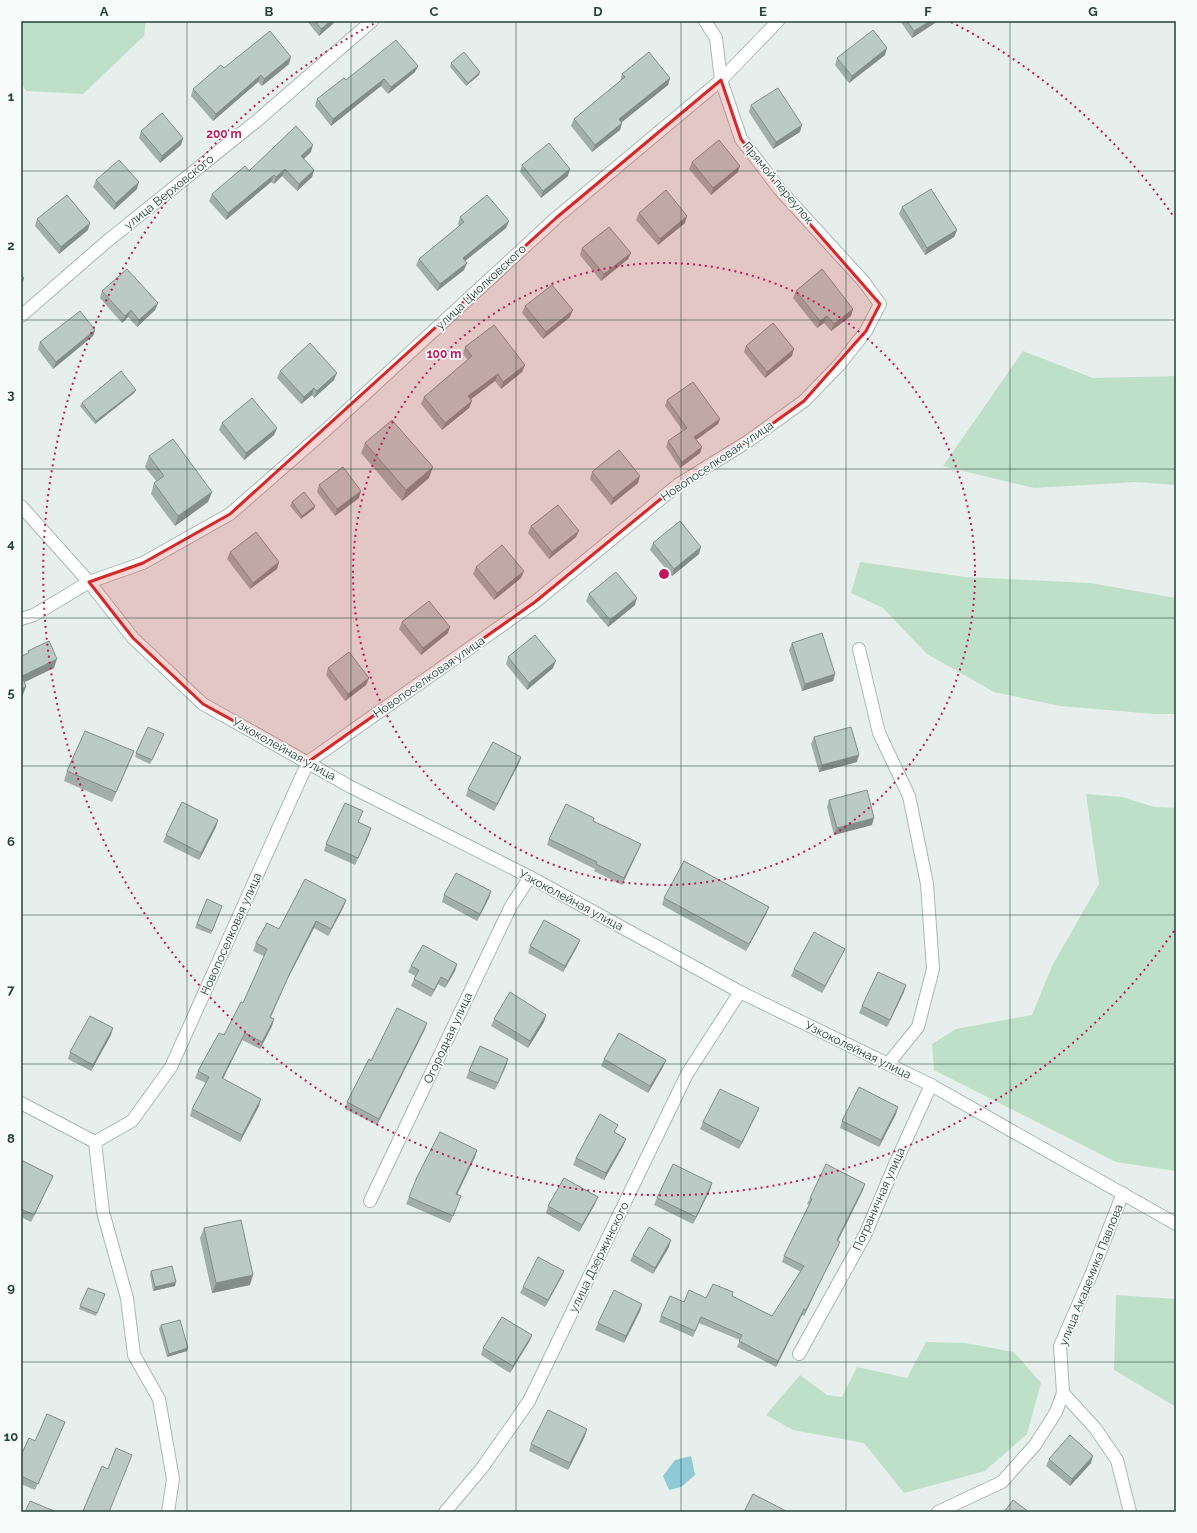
<svg xmlns="http://www.w3.org/2000/svg" width="1197" height="1533" font-family="Raleway,sans-serif">
  <rect width="100%" height="100%" fill="#e6efeb"/>
  <!-- green -->
  <path fill="#bfe0c8" d="M21,21H146L144,36L83,94L26,91L21,83Z
    M1023,351L1093,378L1176,376V485L1136,482L1034,488L943,466Z
    M860,562L965,577L1090,583L1176,598V714H1155L1060,706L994,692L927,654L883,608L851,593Z
    M1086,794L1122,797L1154,807L1176,808V1171L1116,1162L934,1070L932,1044L956,1029L1032,1015L1052,966L1099,884Z
    M1116,1295L1176,1299V1407L1114,1370Z
    M926,1342L965,1343L1014,1352L1041,1383L1027,1434L985,1471L904,1493L864,1443L793,1430L766,1415L800,1375L827,1395L842,1397L857,1367L907,1378Z"/>
  <!-- water -->
  <path fill="#8ec9d4" d="M691,1456L695,1475L681,1487L669,1490L663,1476L675,1460Z"/>
  <g fill="none" stroke-linecap="round" stroke-linejoin="round">
    <defs>
      <path id="street" d="M21,316L105,243L259,119L372,21
        M21,619L34,615L89,582L143,563L230,514L326,430L556,218L721,80L778,21
        M859,649L879,733L909,796L927,884L933,969L918,1027L888,1064
        M21,1103L95,1142L103,1212L127,1298L134,1355L159,1399L173,1479L168,1512
        M95,1142L132,1121L171,1067L308,762L535,602L679,484L747,442L804,401L840,364L866,331L880,304L864,282L780,190L741,139L721,80L716,38L705,21
        M370,1201L511,906L530,877
        M799,1354L865,1235L896,1162L931,1085
        M1063,1393L1095,1428L1117,1460L1130,1512
        M445,1512L482,1468L529,1401L687,1074L740,992
        M938,1512L1002,1482L1035,1445L1056,1412L1063,1393L1060,1346L1091,1275L1123,1193"/>
      <path id="secondary" d="M21,506L89,582L133,638L203,704L351,787L530,877L740,992L931,1085L1176,1224"/>
    </defs>
    <!-- street casing -->
    <use href="#street" stroke="#a8b8b2" stroke-width="14"/>
    <!-- secondary casing -->
    <use href="#secondary" stroke="#a4bbb3" stroke-width="14"/>
    <!-- street -->
    <use href="#street" stroke="#fff" stroke-width="12"/>
    <!-- secondary -->
    <use href="#secondary" stroke="#fff" stroke-width="12"/>
  </g>
  <!-- wall -->
  <path fill="#a1aea9" d="M307,21H336L319,36Z
    M900,21H938L912,38Z
    M885,55L849,83L835,65L837,58Z
    M451,63L479,75L466,86L450,67Z
    M289,64L262,86L258,82L213,121L191,96L193,89L224,68Z
    M415,72L388,94L381,86L331,126L315,106L317,99L346,80Z
    M622,74L670,78L668,85L622,122V123L620,130L592,152L571,126L574,119L620,81Z
    M751,105L800,132L773,149L749,112Z
    M141,131L183,138L181,145L160,163L139,138Z
    M311,152L304,159L314,170L312,177L297,191L282,176L274,184L271,182L226,220L209,201L212,194L249,171Z
    M692,162L738,172L711,195L689,169Z
    M522,165L568,176L541,198L520,172Z
    M96,180L137,189L114,210L93,187Z
    M902,207L957,230L954,237L925,255L899,214Z
    M639,213L685,223L658,245L636,220Z
    M460,217L509,221L506,228L465,261L467,263L464,270L437,291L416,265L419,259L459,226L458,224Z
    M37,219L88,230L59,254L35,226Z
    M582,248L631,253L628,259L601,281L580,255Z
    M102,291L158,303L155,310L137,327L128,317L122,323L100,298Z
    M796,291L853,309L851,316L831,331L824,323L817,328L793,298Z
    M525,306L570,317L543,339L522,313Z
    M95,330L93,336L53,369L38,349L40,342Z
    M746,346L792,356L765,378L744,352Z
    M465,347L525,365L522,372L501,389L495,381L471,399L472,401L469,408L442,430L421,404L424,397L468,360L463,354Z
    M280,371L334,380L314,398L312,395L301,404L277,378Z
    M136,390L134,393L95,424L80,406L82,403Z
    M667,400L720,419L718,424L696,440L702,447L700,453L680,468L666,447L668,441L683,431L665,406Z
    M222,423L277,428L274,435L244,460L219,430Z
    M365,443L429,478L402,501L361,453Z
    M149,456L212,492L208,502L175,526L151,494L154,483L157,482L145,467Z
    M592,472L638,483L611,505L590,479Z
    M319,485L359,498L335,516L317,492Z
    M292,502L315,506L314,509L301,519L290,506Z
    M531,526L576,537L549,559L528,533Z
    M653,543L699,554L672,576L650,550Z
    M230,552L279,562L277,569L250,589L227,559Z
    M476,567L521,578L494,600L473,574Z
    M589,594L635,605L608,627L586,601Z
    M402,622L448,633L421,655L399,629Z
    M792,643L835,674L833,681L802,691L789,650Z
    M508,657L553,668L527,690L506,664Z
    M328,668L369,678L366,685L345,701L326,675Z
    M164,734L150,764L135,757L136,753Z
    M814,737L857,762L819,772L811,744Z
    M134,751L112,802L64,781L67,771Z
    M521,757L519,763L494,811L466,796L468,789Z
    M829,800L872,825L834,835L827,807Z
    M593,821L641,844L638,851L622,885L594,871L595,869L547,845L549,839Z
    M359,822L371,828L355,865L324,851L326,844Z
    M216,827L199,860L163,842L166,835Z
    M491,891L489,898L477,921L442,902L444,895Z
    M664,898L769,907L766,914L746,951L662,905Z
    M207,899L222,906L211,934L195,928Z
    M346,900L343,908L328,936L314,928L287,980L271,1017L272,1026L260,1049L242,1040L223,1079L259,1106L240,1142L190,1116L192,1109L206,1083L195,1078L198,1071L224,1035L243,1003L264,956L253,951L256,943L279,929Z
    M580,940L577,947L563,972L528,953L530,946Z
    M845,949L842,955L822,993L791,976L794,969Z
    M457,964L455,971L445,988L438,984L431,997L411,986L415,976L408,972L411,966Z
    M904,992L887,1027L859,1013L862,1006Z
    M546,1015L544,1022L528,1048L491,1026L494,1019Z
    M425,1029L377,1125L345,1109L347,1102L371,1061Z
    M111,1035L91,1071L68,1059L70,1052Z
    M508,1059L495,1090L466,1078L469,1071Z
    M604,1059L666,1060L663,1067L648,1093L601,1066Z
    M896,1114L879,1147L840,1128L842,1121Z
    M756,1115L739,1149L700,1129L703,1122Z
    M615,1132L626,1139L623,1146L604,1180L573,1165L576,1158Z
    M477,1150L475,1157L457,1194L461,1196L450,1223L406,1204L409,1197Z
    M21,1160L53,1176L50,1183L31,1222L21,1217Z
    M712,1183L710,1190L693,1224L654,1205L657,1198Z
    M865,1184L863,1190L838,1241L837,1247L804,1316L802,1315L776,1367L737,1347L740,1340L699,1323L693,1337L659,1322L661,1316L684,1302L706,1298L732,1296L772,1316L801,1272L782,1262L784,1256L809,1205L807,1204L810,1198Z
    M595,1204L579,1232L546,1213L548,1206Z
    M204,1228L250,1285L212,1293L200,1238Z
    M669,1247L653,1274L630,1261L633,1255Z
    M151,1271L175,1286L153,1291L150,1274Z
    M564,1271L561,1278L545,1307L520,1293L523,1287Z
    M88,1288L105,1294L96,1316L79,1309Z
    M642,1304L640,1311L624,1343L595,1330L598,1323Z
    M161,1325L188,1348L187,1351L167,1357L159,1329Z
    M532,1335L529,1342L510,1373L481,1355L483,1348Z
    M65,1422L35,1490L21,1484V1455L35,1441Z
    M585,1436L568,1470L529,1451L531,1444Z
    M1049,1459L1091,1463L1070,1486L1046,1466Z"/>
  <!-- shaded-wall -->
  <path fill="#838d89" d="M331,21H336L319,36L321,29Z
    M930,21H938L912,38L914,31Z
    M887,48L885,55L849,83L852,76Z
    M291,57L289,64L262,86L264,79Z
    M418,66L415,72L388,94L391,87Z
    M480,72L479,75L466,86L468,83Z
    M261,75L258,82L213,121L216,114Z
    M670,78L668,85L617,126L619,119Z
    M384,79L381,86L331,126L333,119Z
    M622,123L620,130L592,152L595,145Z
    M802,125L800,132L773,149L776,142Z
    M183,138L181,145L160,163L162,156Z
    M313,145L311,152L299,163L301,156Z
    M740,166L738,172L711,195L713,188Z
    M285,169L282,176L274,184L276,177Z
    M570,169L568,176L541,198L543,191Z
    M314,170L312,177L297,191L299,184Z
    M274,175L271,182L226,220L228,213Z
    M139,182L137,189L114,210L116,203Z
    M687,216L685,223L658,245L660,239Z
    M509,221L506,228L460,265L463,258Z
    M90,223L88,230L59,254L61,247Z
    M957,230L954,237L925,255L927,248Z
    M631,253L628,259L601,281L604,274Z
    M467,263L464,270L437,291L440,284Z
    M24,278L22,285L21,286V281Z
    M158,303L155,310L137,327L139,320Z
    M853,309L851,316L831,331L834,324Z
    M131,310L128,317L122,323L125,316Z
    M573,310L570,317L543,339L546,332Z
    M827,316L824,323L817,328L820,321Z
    M95,330L93,336L53,369L56,362Z
    M794,349L792,356L765,378L767,372Z
    M525,365L522,372L501,389L503,382Z
    M337,373L334,380L314,398L317,391Z
    M498,374L495,381L466,403L468,396Z
    M314,388L312,395L301,404L304,397Z
    M136,390L134,393L95,424L96,421Z
    M472,401L469,408L442,430L445,423Z
    M720,419L718,424L692,443L694,437Z
    M277,428L274,435L244,460L246,453Z
    M702,447L700,453L680,468L682,462Z
    M433,467L429,478L402,501L406,490Z
    M640,476L638,483L611,505L613,498Z
    M361,491L359,498L335,516L337,509Z
    M212,492L208,502L175,526L178,516Z
    M315,506L314,509L301,519L302,516Z
    M579,531L576,537L549,559L552,552Z
    M701,547L699,554L672,576L674,569Z
    M279,562L277,569L250,589L253,583Z
    M524,571L521,578L494,600L497,593Z
    M637,598L635,605L608,627L610,620Z
    M450,627L448,633L421,655L423,648Z
    M57,659L54,668L21,684L22,676Z
    M556,661L553,668L527,690L529,683Z
    M835,674L833,681L802,691L805,684Z
    M369,678L366,685L345,701L348,694Z
    M26,687L22,697H21V689Z
    M134,751L130,761L112,802L116,792Z
    M859,755L857,762L819,772L822,765Z
    M521,757L519,763L494,811L497,804Z
    M874,818L872,825L834,835L837,828Z
    M218,820L216,827L199,860L201,853Z
    M371,828L369,835L355,865L358,858Z
    M641,844L638,851L622,885L624,878Z
    M491,891L489,898L477,921L480,914Z
    M346,900L343,908L328,936L331,929Z
    M769,907L766,914L746,951L749,944Z
    M316,921L314,928L287,980L268,1024L290,973Z
    M580,940L577,947L563,972L565,966Z
    M845,949L842,955L822,993L825,986Z
    M457,964L455,971L445,988L448,981Z
    M441,977L438,984L431,997L434,990Z
    M906,985L904,992L887,1027L890,1020Z
    M546,1015L544,1022L528,1048L530,1041Z
    M274,1019L272,1026L260,1049L262,1042Z
    M427,1023L425,1029L377,1125L379,1119Z
    M113,1028L111,1035L91,1071L93,1065Z
    M245,1033L242,1040L219,1086L222,1078Z
    M508,1059L506,1066L495,1090L498,1083Z
    M666,1060L663,1067L648,1093L650,1086Z
    M261,1099L259,1106L240,1142L242,1135Z
    M898,1107L896,1114L879,1147L881,1140Z
    M759,1108L756,1115L739,1149L742,1142Z
    M626,1139L623,1146L604,1180L606,1173Z
    M477,1150L475,1157L454,1201L456,1194Z
    M53,1176L50,1183L31,1222L34,1215Z
    M712,1183L710,1190L693,1224L696,1217Z
    M865,1184L863,1190L835,1246L837,1240Z
    M598,1197L595,1204L579,1232L582,1225Z
    M671,1240L669,1247L653,1274L655,1268Z
    M840,1242L837,1247L804,1316L806,1310Z
    M564,1271L561,1278L545,1307L548,1300Z
    M253,1275L250,1285L212,1293L216,1283Z
    M176,1282L175,1286L153,1291L155,1287Z
    M642,1304L640,1311L624,1343L626,1336Z
    M804,1309L802,1315L776,1367L778,1361Z
    M532,1335L529,1342L510,1373L513,1366Z
    M188,1348L187,1351L167,1357L169,1354Z
    M587,1429L585,1436L568,1470L570,1463Z
    M1093,1456L1091,1463L1070,1486L1072,1479Z"/>
  <!-- building -->
  <path fill="#bbcac4" stroke="#838d89" d="M315,21H331L321,29Z
    M907,21H930L914,31Z
    M873,30L887,48L852,76L837,58Z
    M270,31L291,57L264,79L261,75L216,114L193,89L221,65L224,68Z
    M396,40L418,66L391,87L384,79L333,119L317,99L344,78L346,80Z
    M464,52L480,72L468,83L451,63Z
    M649,52L670,78L619,119L622,123L595,145L574,119L625,77L622,74Z
    M778,88L802,125L776,142L751,105Z
    M162,113L183,138L162,156L141,131Z
    M296,126L313,145L301,156L314,170L299,184L285,169L276,177L274,175L228,213L212,194L245,166L249,171Z
    M719,140L740,166L713,188L692,162Z
    M549,143L570,169L543,191L522,165Z
    M119,160L139,182L116,203L96,180Z
    M931,189L957,230L927,248L902,207Z
    M666,190L687,216L660,239L639,213Z
    M67,195L90,223L61,247L37,219Z
    M487,195L509,221L463,258L467,263L440,284L419,259L464,222L460,217Z
    M609,227L631,253L604,274L582,248Z
    M127,269L158,303L139,320L131,310L125,316L102,291Z
    M822,269L853,309L834,324L827,316L820,321L796,291Z
    M21,275L24,278L21,281Z
    M552,285L573,310L546,332L525,306Z
    M80,311L95,330L56,362L40,342Z
    M773,323L794,349L767,372L746,346Z
    M494,325L525,365L503,382L498,374L468,396L472,401L445,423L424,397L472,356L465,347Z
    M310,343L337,373L317,391L314,388L304,397L280,371Z
    M121,371L136,390L96,421L82,403Z
    M693,382L720,419L694,437L702,447L682,462L668,441L687,428L667,400Z
    M252,398L277,428L246,453L222,423Z
    M392,420L433,467L406,490L365,443Z
    M173,439L212,492L178,516L154,483L164,476L149,456Z
    M619,450L640,476L613,498L592,472Z
    M343,467L361,491L337,509L319,485Z
    M304,492L315,506L302,516L292,502Z
    M558,505L579,531L552,552L531,526Z
    M680,521L701,547L674,569L653,543Z
    M256,532L279,562L253,583L230,552Z
    M502,545L524,571L497,593L476,567Z
    M616,572L637,598L610,620L589,594Z
    M429,601L450,627L423,648L402,622Z
    M822,633L835,674L805,684L792,643Z
    M535,635L556,661L529,683L508,657Z
    M49,641L57,659L22,676L26,687L21,689V656L29,653L28,651Z
    M349,652L369,678L348,694L328,668Z
    M148,727L164,734L152,760L136,753Z
    M851,727L859,755L822,765L814,737Z
    M85,731L134,751L116,792L67,771Z
    M493,742L521,757L497,804L468,789Z
    M867,790L874,818L837,828L829,800Z
    M182,802L218,820L201,853L166,835Z
    M345,803L363,811L358,822L371,828L358,858L326,844Z
    M566,804L594,818L593,821L641,844L624,878L596,864L597,862L549,839Z
    M684,861L769,907L749,944L664,898Z
    M456,873L491,891L480,914L444,895Z
    M305,879L346,900L331,929L316,921L290,973L270,1017L274,1019L262,1042L245,1033L222,1078L261,1099L242,1135L192,1109L209,1077L198,1071L219,1033L224,1035L241,1002L243,1003L267,949L256,943L267,923L279,929Z
    M207,899L222,906L212,931L197,924Z
    M544,920L580,940L565,966L530,946Z
    M814,932L845,949L825,986L794,969Z
    M423,945L457,964L448,981L441,977L434,990L414,979L419,970L411,966Z
    M878,972L906,985L890,1020L862,1006Z
    M510,992L546,1015L530,1041L494,1019Z
    M397,1008L427,1023L379,1119L347,1102L369,1059L371,1061Z
    M90,1016L113,1028L93,1065L70,1052Z
    M619,1033L666,1060L650,1086L604,1059Z
    M480,1046L508,1059L498,1083L469,1071Z
    M859,1087L898,1107L881,1140L842,1121Z
    M720,1089L759,1108L742,1142L703,1122Z
    M600,1114L618,1125L614,1132L626,1139L606,1173L576,1158Z
    M440,1132L477,1150L456,1194L461,1196L453,1216L409,1197L417,1177Z
    M21,1160L53,1176L34,1215L21,1209Z
    M673,1164L712,1183L696,1217L657,1198Z
    M826,1164L865,1184L837,1240L840,1242L806,1310L804,1309L778,1361L739,1341L742,1335L701,1317L695,1331L661,1316L670,1296L684,1302L689,1290L706,1298L713,1284L733,1292L732,1296L772,1316L804,1266L784,1256L812,1199L810,1198Z
    M564,1178L598,1197L582,1225L548,1206Z
    M241,1220L253,1275L216,1283L204,1228Z
    M649,1227L671,1240L655,1268L633,1255Z
    M538,1257L564,1271L548,1300L523,1287Z
    M172,1266L176,1282L155,1287L151,1271Z
    M88,1288L105,1294L97,1313L80,1306Z
    M614,1290L642,1304L626,1336L598,1323Z
    M502,1317L532,1335L513,1366L483,1348Z
    M180,1320L188,1348L169,1354L161,1325Z
    M548,1410L587,1429L570,1463L531,1444Z
    M47,1414L65,1422L38,1484L21,1476V1455L29,1438L35,1441Z
    M1070,1435L1093,1456L1072,1479L1049,1459Z
    M116,1448L132,1455L109,1512H86L83,1511L102,1466L108,1469Z
    M753,1494L788,1512H744Z
    M1013,1500L1029,1512H1004Z
    M30,1501L54,1511L53,1512H25Z"/>
  <!-- marked area -->
  <path fill="#d62828" fill-opacity="0.2" stroke="#d62828" stroke-width="3" stroke-linejoin="round" d="M721,80L741,139L780,190L880,304L866,331L804,401L747,442L679,484L535,602L308,762L203,704L133,638L89,582L143,563L230,514L556,218Z"/>
  <!-- grid -->
  <path fill="none" stroke="#24423a" stroke-width="1" stroke-opacity="0.55" d="M187,21V1512M351,21V1512M516,21V1512M681,21V1512M846,21V1512M1010,21V1512M21,171H1176M21,320H1176M21,469H1176M21,618H1176M21,766H1176M21,915H1176M21,1064H1176M21,1213H1176M21,1362H1176"/>
  <!-- distance rings -->
  <g fill="none" stroke="#c2185b" stroke-width="2" stroke-dasharray="2 4">
    <circle cx="664" cy="574" r="311"/>
    <path d="M1174 931A622 622 0 1 1 377 22M951 22A622 622 0 0 1 1174 217"/>
  </g>
  <g text-anchor="middle" dominant-baseline="central" stroke-width="3.5" stroke-linejoin="round" paint-order="stroke">
    <!-- street labels -->
    <g font-size="12" fill="#24423a" stroke="#f7fbf9">
      <text transform="translate(778 183) rotate(50)">Прямой переулок</text>
      <text transform="translate(169 192) rotate(-39)">улица Верховского</text>
      <text transform="translate(481 287) rotate(-43)">улица Циолковского</text>
      <text transform="translate(717 461) rotate(-34)">Новопоселковая улица</text>
      <text transform="translate(429 677) rotate(-35)">Новопоселковая улица</text>
      <text transform="translate(284 749) rotate(29)">Узкоколейная улица</text>
      <text transform="translate(571 900) rotate(28)">Узкоколейная улица</text>
      <text transform="translate(231 934) rotate(-66)">Новопоселковая улица</text>
      <text transform="translate(448 1038) rotate(-65)">Огородная улица</text>
      <text transform="translate(858 1050) rotate(26)">Узкоколейная улица</text>
      <text transform="translate(879 1199) rotate(-66)">Пограничная улица</text>
      <text transform="translate(599 1257) rotate(-64)">улица Дзержинского</text>
      <text transform="translate(1091 1275) rotate(-68)">улица Академика Павлова</text>
    </g>
  </g>
  <circle cx="664" cy="574" r="6" fill="#c2185b" stroke="#f7fbf9" stroke-width="2"/>
  <g font-size="12" text-anchor="middle" font-weight="bold" fill="#c2185b" stroke="#f7fbf9" stroke-width="3.5" stroke-linejoin="round" paint-order="stroke">
    <text x="224" y="138">200 m</text>
    <text x="444" y="358">100 m</text>
  </g>
  <!-- border -->
  <rect width="1197" height="1533" fill="none" stroke="#f7fbf9" stroke-width="44"/>
  <rect x="22" y="22" width="1153" height="1489" fill="none" stroke="#24423a" stroke-width="1.5"/>
  <g font-size="13" text-anchor="middle" font-weight="bold" fill="#24423a">
    <text x="104" y="16">A</text>
    <text x="269" y="16">B</text>
    <text x="434" y="16">C</text>
    <text x="598" y="16">D</text>
    <text x="763" y="16">E</text>
    <text x="928" y="16">F</text>
    <text x="1093" y="16">G</text>
    <text x="11" y="101">1</text>
    <text x="11" y="250">2</text>
    <text x="11" y="399">3</text>
    <text x="11" y="548">4</text>
    <text x="11" y="697">5</text>
    <text x="11" y="846">6</text>
    <text x="11" y="994">7</text>
    <text x="11" y="1143">8</text>
    <text x="11" y="1292">9</text>
    <text x="11" y="1441">10</text>
  </g>
</svg>
